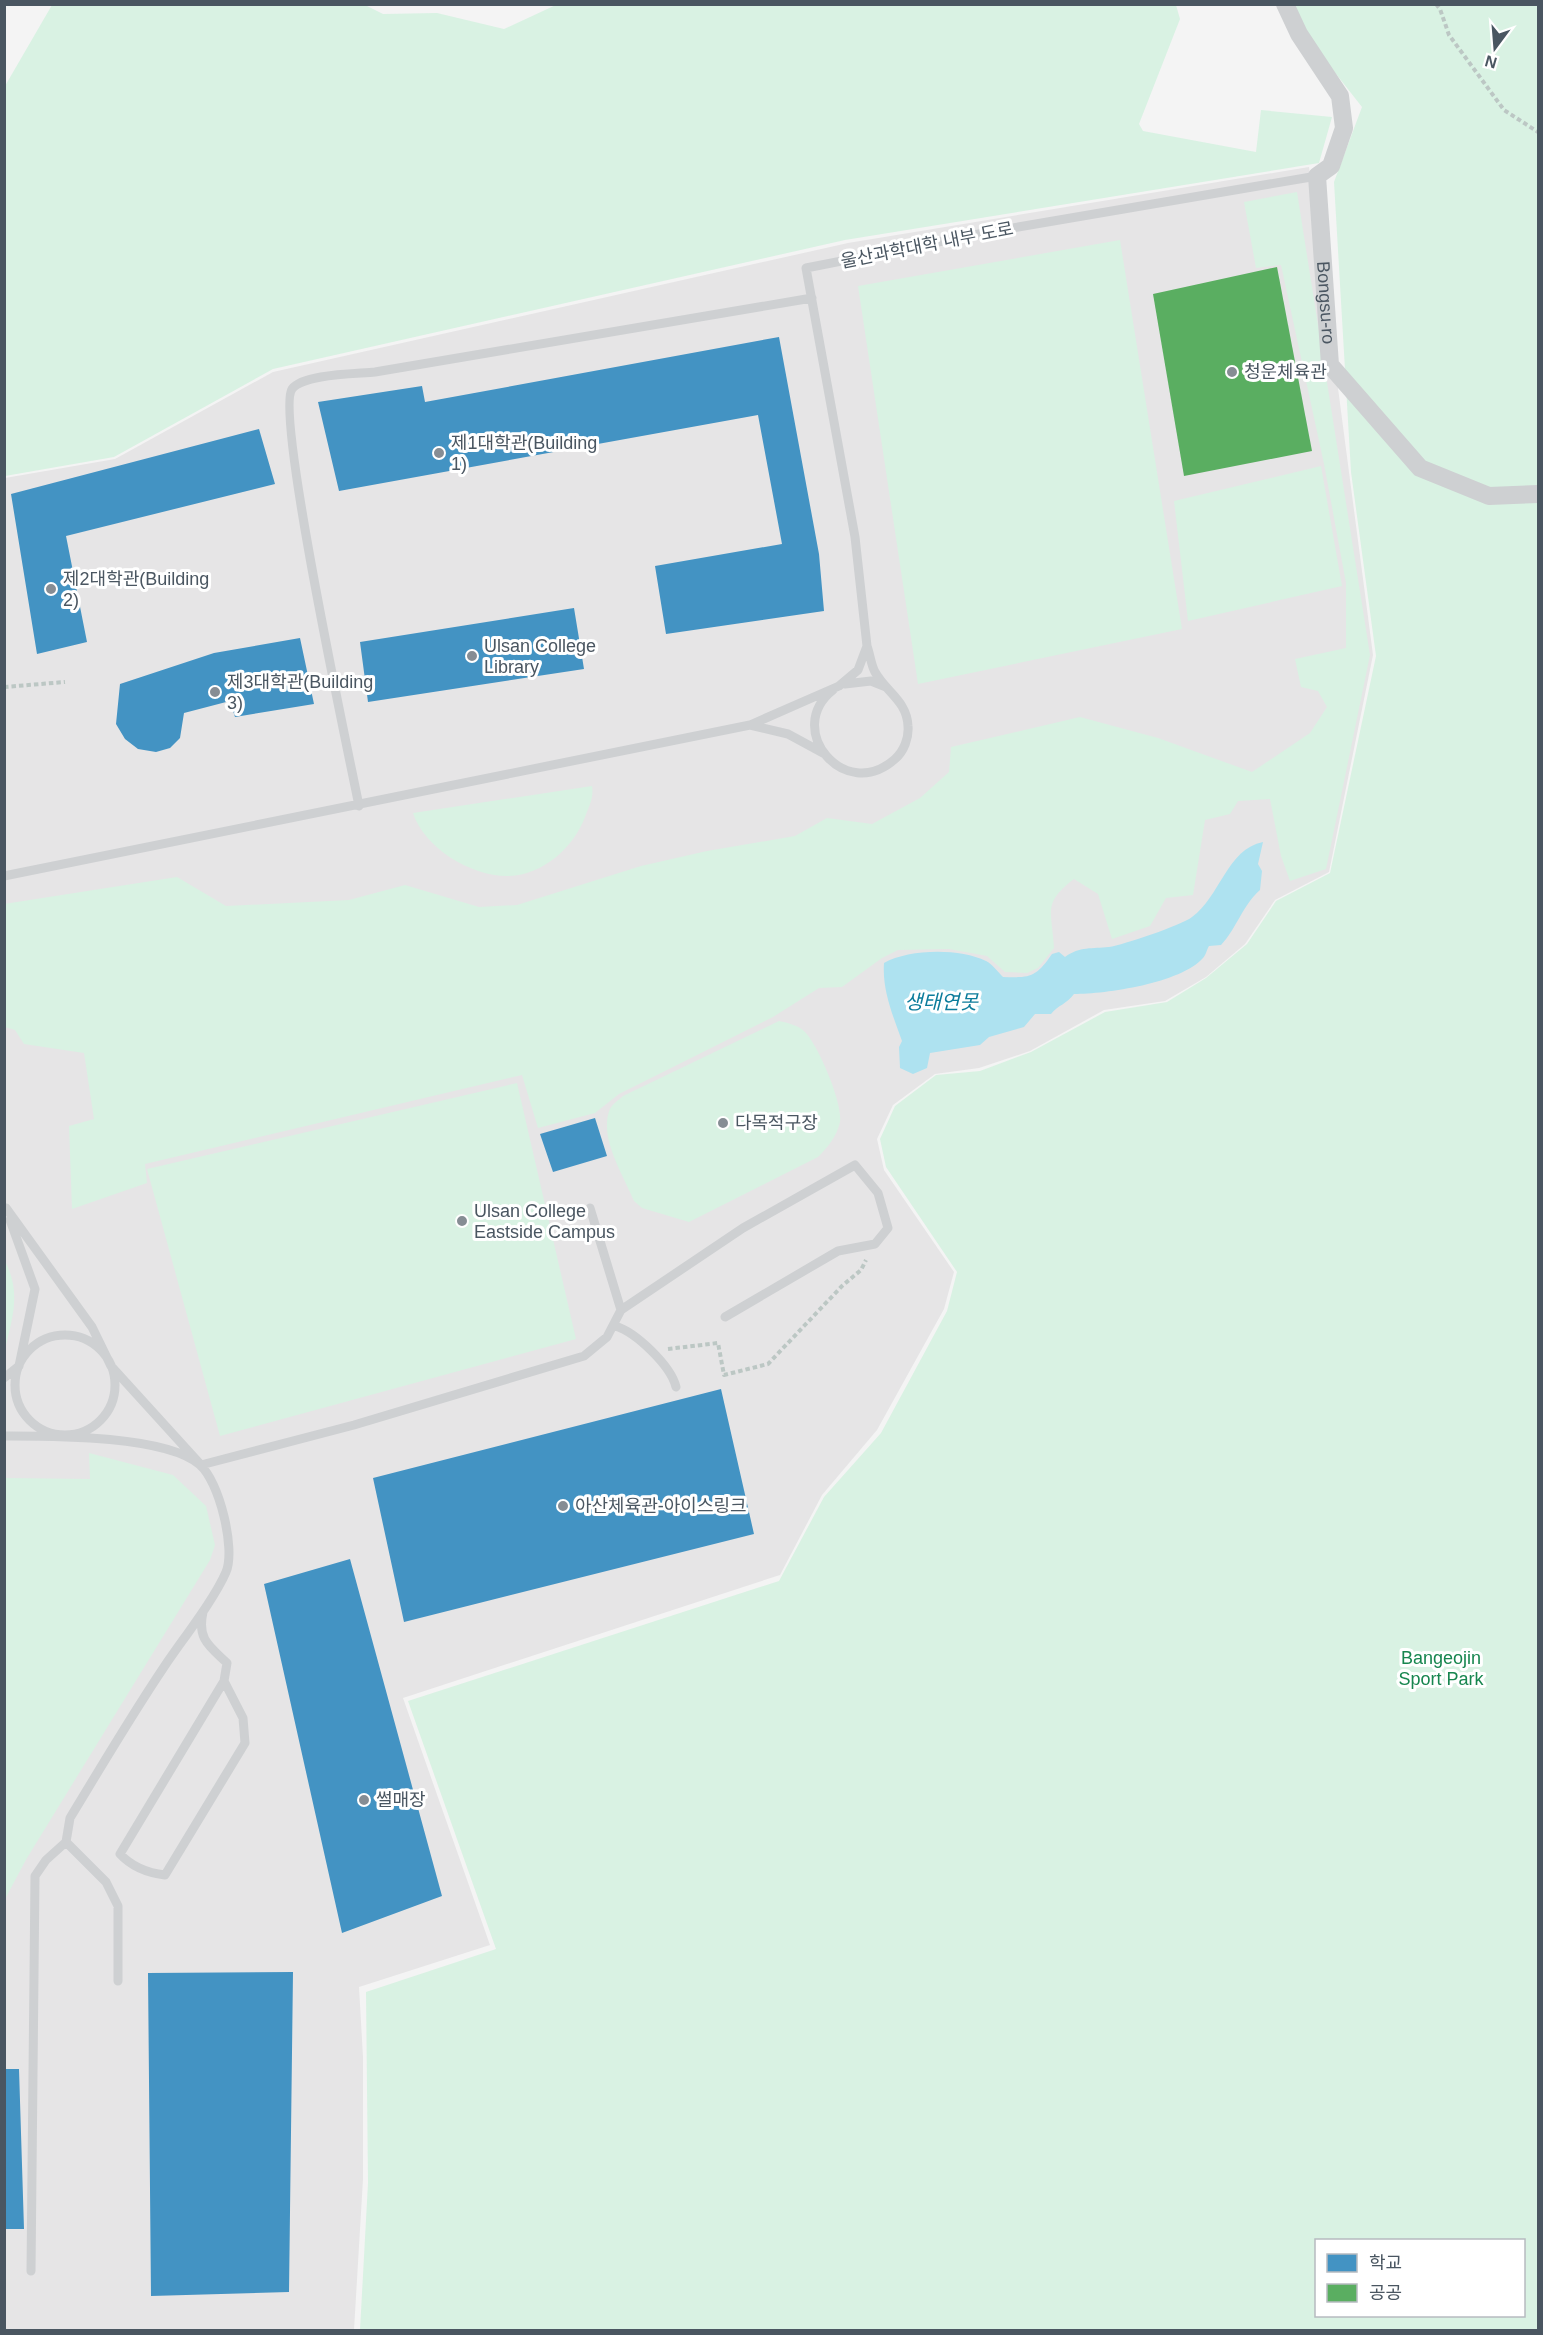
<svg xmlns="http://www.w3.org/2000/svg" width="1543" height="2335" font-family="Arial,'Noto Sans KR',sans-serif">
  <rect width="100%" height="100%" fill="#f4f4f4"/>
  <!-- education -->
  <path fill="#e6e5e6" d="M1309,167L1373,655L1329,872L1275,900L1245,944L1206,977L1165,1001L1104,1010L1030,1051L979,1068L935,1074L893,1105L877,1139L884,1170L954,1272L944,1309L877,1430L822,1495L780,1575L403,1698L490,1945L359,1987L363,2057V2179L354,2330H5V478L115,459L273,372L848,243Z"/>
  <!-- green -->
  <path fill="#d9f2e3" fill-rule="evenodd" d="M558,4L1176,5L1180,19L1139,124L1143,131L1256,152L1261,110L1332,117L1319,163L845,240L273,369L114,457L5,476V86L52,5H365L383,14L437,13L504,29Z
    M1292,5H1538V2330H360L368,2183L366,1992L496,1949L408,1701L779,1581L824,1497L881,1433L947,1311L957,1272L886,1167L880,1139L895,1106L936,1075L980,1071L1031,1052L1105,1012L1167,1002L1206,978L1247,944L1276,901L1330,873L1376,656L1351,472L1334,182L1362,107L1307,37ZM1316,2240H1524V2316H1316Z
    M1297,192L1370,655L1326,869L1290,881L1281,856L1270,799L1238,801L1230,814L1205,820L1193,895L1166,898L1150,926L1112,939L1098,894L1074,879C1042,903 1052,912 1054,948L1038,968L1027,973L1005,972L987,956L949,949L898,950L882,958L842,987L819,988L773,1017L619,1094L595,1113L538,1128L522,1075L145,1164L147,1183L72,1209L69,1126L94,1119L84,1053L24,1044L15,1030L5,1027L4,904L177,877L226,906L349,900L405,885L479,907L517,905L641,866L707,851L795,836L827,818L872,824L920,798L949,772L951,747L1080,717L1158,738L1252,772L1310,733L1327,707L1318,691L1301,687L1295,659L1346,648V583L1324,464L1281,265L1256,268L1244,202Z
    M1120,240L1182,629L918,684L858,286Z
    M1321,466L1342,586L1188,621L1174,501Z
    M592,786C594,798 589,806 585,817C574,847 543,875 509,876C472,877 424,848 413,813Z
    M779,1021C788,1023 798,1025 805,1032C818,1045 843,1103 840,1122C837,1136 828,1147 818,1157L689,1222L642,1208L634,1201C624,1176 598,1137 610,1109C612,1104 619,1100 623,1096Z
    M517,1083L576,1339L220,1436L147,1169Z
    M5,1261C21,1292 13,1316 5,1349Z
    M89,1453L173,1475L206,1506L215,1545L210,1560L27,1858L5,1899V1478L90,1479Z"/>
  <!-- water -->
  <path fill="#aee2f0" d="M1263,842L1258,864L1262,871L1260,890C1242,906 1237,928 1221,945L1209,946C1207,949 1206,955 1203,958C1181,983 1106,994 1074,994C1067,1004 1058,1005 1051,1014H1035L1024,1027L989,1037L980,1045L930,1053L927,1068L913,1074L900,1068L899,1047L902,1041C893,1016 882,990 884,963C909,949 959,948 986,961C992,964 998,972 1003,977C1031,978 1036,977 1052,954L1059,952L1065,957C1080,946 1092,949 1109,947C1123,945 1182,925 1192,917C1220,897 1227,849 1263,842Z"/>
  <!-- schools -->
  <path fill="#4393c3" d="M779,337L819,554L824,611L666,634L655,566L782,544L758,415L339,491L318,402L422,386L425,402Z
    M259,429L275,484L66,536L87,642L37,654L11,494Z
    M574,608L584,669L368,702L360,642Z
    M300,638L314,704L235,717L230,701L184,713L180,738L170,748L156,752L138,749L125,739L116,724L120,684L214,653Z
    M595,1118L607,1156L553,1172L540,1134Z
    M721,1389L754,1534L404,1622L373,1478Z
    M350,1559L442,1896L342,1933L264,1584Z
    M293,1972L289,2292L151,2296L148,1973Z
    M5,2069H19L24,2229H5Z"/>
  <!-- public -->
  <path fill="#5aae61" d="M1277,267L1312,451L1184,476L1153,294Z"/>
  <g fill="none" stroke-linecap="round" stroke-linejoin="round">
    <!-- path -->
    <path stroke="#bcc7c4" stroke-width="4" stroke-dasharray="4.5 3" stroke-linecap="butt" d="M1436,4L1440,9L1449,35L1504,110L1538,132
      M4,687L65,682
      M668,1349L718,1343L724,1375L768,1364L842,1286L861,1270L866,1260"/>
    <!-- lane -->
    <path stroke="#ced0d2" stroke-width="9" d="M845,684L871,681L886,687
      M833,690C783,729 845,804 895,759C904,751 909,738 908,726C907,701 886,692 875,672C871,665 870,654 867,646
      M750,725L788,734L823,753
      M359,806C349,755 275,413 292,389C303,374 355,374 375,372L812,298
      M4,876L750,725L839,686L858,670L867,646L855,537L806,268L989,232L1317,176
      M6,1208L92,1327L111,1366L201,1465L354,1425L584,1356L607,1337L621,1310L590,1208
      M621,1310L743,1228L855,1165L878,1193L888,1228L875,1244L838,1251L725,1317
      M615,1326C636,1332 671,1366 676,1387
      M15 1385a50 50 0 1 1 100 0a50 50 0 1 1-100 0Z
      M4,1378L19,1366L35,1289L10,1220
      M4,1436C50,1436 166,1435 200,1465C219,1481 236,1549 226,1572C214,1600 182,1640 164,1667C131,1716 101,1767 70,1818L66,1842L46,1860L35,1876L31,2271
      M203,1612C197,1639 209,1646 227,1663L224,1681L120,1854C132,1867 148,1873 165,1875L245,1743L243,1718L224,1681
      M66,1842L106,1882L118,1906V1981"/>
    <!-- street -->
    <path stroke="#ced0d2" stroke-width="18" id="s1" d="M1285,4L1299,34L1340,96L1344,128L1331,166L1317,176L1330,365L1420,468L1489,496L1538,494"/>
  </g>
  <!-- markers -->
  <g fill="#868d94" stroke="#fff" stroke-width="2">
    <circle cx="1232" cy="372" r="6"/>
    <circle cx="439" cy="453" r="6"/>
    <circle cx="51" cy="589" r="6"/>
    <circle cx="472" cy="656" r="6"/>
    <circle cx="215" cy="692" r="6"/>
    <circle cx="723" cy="1123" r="6"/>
    <circle cx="462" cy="1221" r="6"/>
    <circle cx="563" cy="1506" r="6"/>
    <circle cx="364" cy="1800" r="6"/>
  </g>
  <g text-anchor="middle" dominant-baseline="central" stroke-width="6" stroke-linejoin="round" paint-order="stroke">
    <!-- street labels -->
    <g font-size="18" fill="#4a5661" stroke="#fff">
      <text transform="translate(927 245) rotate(-11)">울산과학대학 내부 도로</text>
      <text stroke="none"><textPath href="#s1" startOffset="324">Bongsu-ro</textPath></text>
    </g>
    <!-- poi labels -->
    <g font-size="18" fill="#4a5661" stroke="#fff" text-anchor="start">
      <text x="1244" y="372">청운체육관</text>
      <text x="451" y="443">제1대학관(Building<tspan x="451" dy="21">1)</tspan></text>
      <text x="63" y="579">제2대학관(Building<tspan x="63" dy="21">2)</tspan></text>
      <text x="484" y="646">Ulsan College<tspan x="484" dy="21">Library</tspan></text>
      <text x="227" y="682">제3대학관(Building<tspan x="227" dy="21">3)</tspan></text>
      <text x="735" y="1123">다목적구장</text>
      <text x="474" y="1211">Ulsan College<tspan x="474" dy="21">Eastside Campus</tspan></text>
      <text x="575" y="1506">아산체육관-아이스링크</text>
      <text x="376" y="1800">썰매장</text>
    </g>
    <!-- park labels -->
    <g font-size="18" fill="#17864f" stroke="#fff">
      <text x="1441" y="1658">Bangeojin<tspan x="1441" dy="21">Sport Park</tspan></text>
    </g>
    <!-- water labels -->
    <g font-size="20" font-style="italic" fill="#0c7c9b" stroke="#fff">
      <text x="941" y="1002">생태연못</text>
    </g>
  </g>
  <!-- border -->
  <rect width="1543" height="2335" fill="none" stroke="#4a5661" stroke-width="12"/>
  <!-- legend -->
  <rect x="1315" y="2239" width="210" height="78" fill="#ffffff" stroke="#b7bbc0" stroke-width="1.5"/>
  <rect x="1327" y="2254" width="30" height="18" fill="#4393c3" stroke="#b7bbc0" stroke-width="1.5"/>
  <text x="1369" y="2269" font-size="18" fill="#4a5661">학교</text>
  <rect x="1327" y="2284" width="30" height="18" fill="#5aae61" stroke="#b7bbc0" stroke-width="1.5"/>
  <text x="1369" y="2299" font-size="18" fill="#4a5661">공공</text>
  <!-- north arrow -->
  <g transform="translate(1495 48) rotate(196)" stroke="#ffffff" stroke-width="4.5" paint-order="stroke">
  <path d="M0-4.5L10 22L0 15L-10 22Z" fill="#4a5661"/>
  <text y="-9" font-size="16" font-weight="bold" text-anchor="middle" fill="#4a5661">N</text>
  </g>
</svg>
